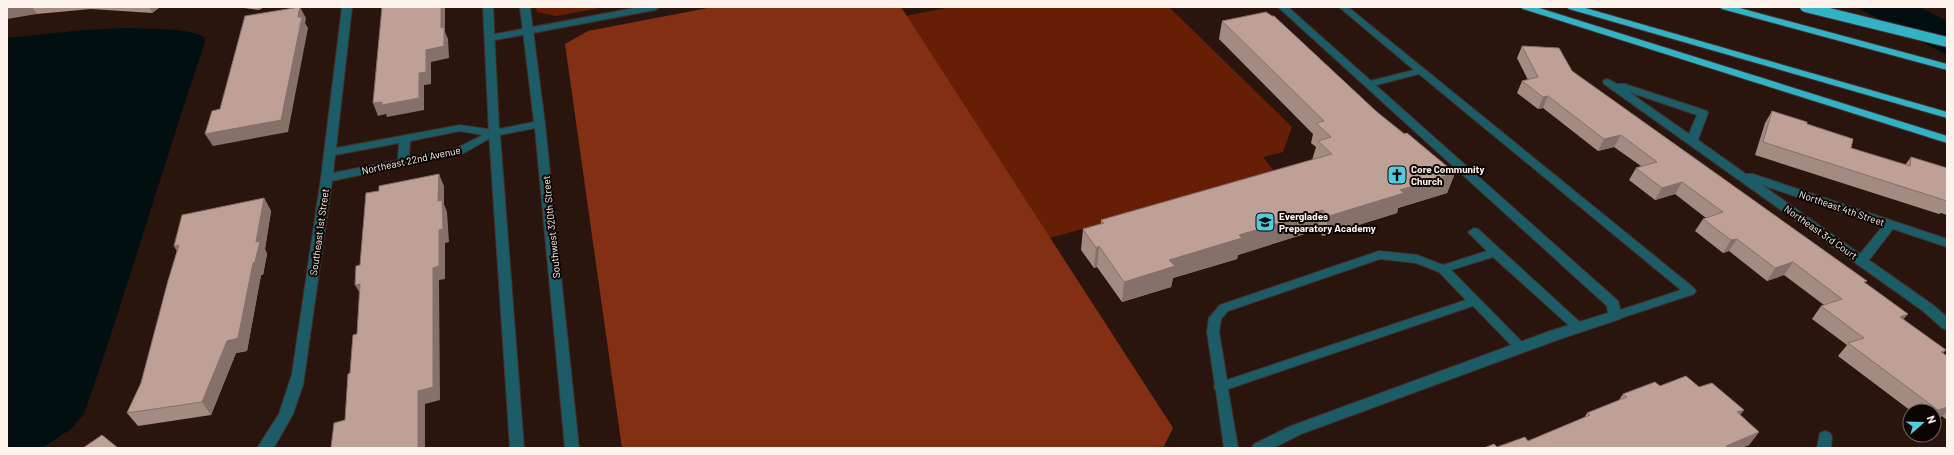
<svg xmlns="http://www.w3.org/2000/svg" width="1954" height="455" font-family="Barlow,sans-serif">
  <rect width="100%" height="100%" fill="#2a150e"/>
  <!-- green -->
  <path fill="#661f05" d="M536,7H606L556,16L537,12Z
    M952,7H1169L1292,127L1283,152L1263,157L1278,176L1049,238L905,16Z"/>
  <!-- forest -->
  <path fill="#832f13" d="M713,7H901L1173,428L1163,448H622L565,44L588,31Z"/>
  <!-- water -->
  <path fill="#010f11" d="M1856,7H1919L1947,21V55Z
    M124,28C145,29 186,27 204,37L205,42C163,166 127,291 84,414L71,429L42,448H7V38L84,30Z"/>
  <g fill="none" stroke-linecap="round" stroke-linejoin="round">
    <defs>
      <path id="service" d="M1339,7H1348L1694,288L1696,291L1694,294L1615,320L1611,319L1609,316L1611,313L1681,290L1419,74L1369,87L1366,86L1364,84L1366,82L1414,70Z
        M1474,228L1478,229L1582,324L1584,327L1582,330H1574L1493,257L1451,270L1525,345L1527,348L1525,351H1517L1473,306L1228,389L1238,448H1224L1216,391L1214,387L1215,385L1207,332L1209,318L1220,305L1379,251L1417,255L1443,265L1487,251L1468,232ZM1380,259L1416,263L1439,272L1466,300L1227,380L1219,332L1221,319L1228,311Z"/>
      <path id="minor" d="M342,7H352L336,148L460,125L494,130L499,133L464,153L332,181L303,385L293,414L276,444L273,448H257L279,414L292,374L321,178ZM460,131L483,135L457,148L409,158L410,141ZM399,143L398,160L333,173L335,155Z
        M640,7H660L655,10L490,41L485,38L490,35Z
        M1278,7H1288L1618,301L1622,316L1620,319L1560,339L1301,434L1273,448H1252L1254,444L1291,426L1550,331L1608,313L1607,306Z
        M1608,79L1617,84H1625L1707,111L1708,113L1698,140L1746,174H1753L1947,239V247L1893,229L1869,260L1933,305L1947,317V330L1942,328L1923,311L1604,84L1603,82L1604,80ZM1629,92L1697,115L1689,134ZM1762,185L1883,226L1860,254Z
        M1825,431L1830,433L1832,437L1831,448H1817L1820,433Z"/>
      <path id="tertiary" d="M483,7H493L499,129L534,122L520,7H530L545,124L579,448H565L535,128L500,135L524,448H510L489,133Z"/>
      <path id="motorway" d="M1521,7H1536L1947,136V143L1523,9Z
        M1567,7H1582L1947,112V118L1569,9Z
        M1720,7H1736L1947,64V70L1722,9Z"/>
    </defs>
    <!-- service casing -->
    <use href="#service" stroke="#433029" stroke-width="2"/>
    <!-- minor casing -->
    <use href="#minor" stroke="#433029" stroke-width="2"/>
    <!-- tertiary casing -->
    <use href="#tertiary" stroke="#433029" stroke-width="2"/>
    <!-- motorway casing -->
    <use href="#motorway" stroke="#433029" stroke-width="2"/>
    <!-- service -->
    <use href="#service" fill="#1b5c66" fill-rule="evenodd"/>
    <!-- minor -->
    <use href="#minor" fill="#1b5c66" fill-rule="evenodd"/>
    <!-- tertiary -->
    <use href="#tertiary" fill="#1b5c66" fill-rule="evenodd"/>
    <!-- motorway -->
    <use href="#motorway" fill="#34b2c5" fill-rule="evenodd"/>
    <defs>
      <path id="motorway-bridge" d="M1805,7L1947,42"/>
    </defs>
    <!-- motorway-bridge casing -->
    <use href="#motorway-bridge" stroke="#433029" stroke-width="12" stroke-linecap="butt"/>
    <!-- motorway-bridge -->
    <use href="#motorway-bridge" stroke="#34b2c5" stroke-width="10"/>
  </g>
  <!-- wall -->
  <path fill="#a38a82" d="M7,7H160L152,13L91,9L37,14Z
    M236,7H264L259,10Z
    M1222,21L1377,112L1455,173L1447,193L1398,208L1397,213L1323,236L1317,230L1238,255L1237,259L1173,278L1171,287L1122,302L1097,267L1094,268L1081,250L1083,229L1101,224V220L1312,160L1316,147L1311,143L1313,134L1219,39Z
    M1522,46L1572,71L1867,281L1865,283L1908,314L1903,319L1946,350L1943,353L1947,356V420L1942,416L1934,420V411H1911L1838,356L1847,345L1812,319L1821,306L1824,305L1784,275L1767,281L1729,251L1723,253L1695,231L1703,219L1706,218L1675,194L1655,200L1629,180L1636,168L1641,166L1614,147L1598,151L1543,108L1538,109L1517,93L1522,81L1528,80L1517,58Z
    M1772,111L1807,124L1851,148L1905,165L1911,157L1947,168V215L1941,213L1939,214L1755,155L1765,123Z
    M264,198L271,211L265,249L267,254L263,275H261L247,351L236,353L211,415L138,426L127,413L141,383L177,251L174,246Z
    M1660,386L1699,387L1744,410L1740,415L1759,432L1749,445L1741,448H1484L1497,447L1528,441L1584,418L1587,413L1619,400L1623,394Z"/>
  <!-- shaded-wall -->
  <path fill="#85706a" d="M7,7H32L37,14L7,19Z
    M149,7H160L152,13Z
    M257,7H264L259,10Z
    M300,7L306,18L305,23L308,28L288,132L213,146L205,134L298,17Z
    M441,7H445V32L448,39L449,58L431,62V84L424,85V110L387,117L386,114L378,116L373,103L419,73L426,50L441,28Z
    M1548,96L1543,108L1538,109L1543,97Z
    M1621,135L1614,147L1598,151L1604,139Z
    M1455,173L1447,193L1398,208L1397,213L1323,236L1329,216L1400,190Z
    M439,174L444,186V204L447,212L449,242L445,243V279L439,280L440,400L425,404V448H418V391L433,268L438,201Z
    M1682,182L1675,194L1655,200L1662,188Z
    M264,198L271,211L265,249L267,254L263,275H261L247,351L236,353L211,415L202,402L256,242Z
    M1323,210L1317,230L1238,255L1237,259L1173,278L1171,287L1122,302L1124,282L1169,260L1239,235Z
    M1737,239L1729,251L1723,253L1731,240Z
    M179,245L182,259L174,246Z
    M1099,246L1097,267L1094,268L1096,248Z
    M1793,262L1784,275L1767,281L1775,268Z
    M360,284L362,297L355,285Z
    M1908,314L1898,326L1900,317Z
    M1947,407V412L1942,416L1934,420V415L1938,410Z
    M1744,410L1734,422L1737,412Z
    M1759,432L1749,445L1741,448H1724L1726,446Z"/>
  <!-- building -->
  <path fill="#bea097" stroke="#85706a" d="M300,7L298,17H302L281,120L205,134L212,111L220,109L245,16Z
    M382,7H441V28L444,27V46L426,50V72L419,73V98L382,105V102L373,103Z
    M1266,12L1272,16H1274L1377,112L1404,134L1407,133L1455,173L1400,190L1404,193L1329,216L1323,210L1239,235L1242,238L1169,260L1175,266L1124,282L1099,246L1096,248L1083,229L1104,223L1101,220L1332,154L1318,141L1331,137L1316,123L1324,121L1222,21Z
    M1522,46L1559,48L1572,71L1867,281L1864,282L1908,314L1900,317L1946,350L1941,352L1947,356V407L1938,410L1848,343L1864,338L1821,306L1842,299L1793,262L1775,268L1737,239L1731,240L1703,219L1723,212L1682,182L1662,188L1636,168L1657,162L1621,135L1604,139L1548,96L1543,97L1522,81L1538,77Z
    M1772,111L1807,122V124L1853,139L1851,148L1910,166L1911,157L1947,168V201L1763,142Z
    M439,174L438,201L442,200L443,229L439,230V266L433,268V387L418,391V448H331L334,423L345,420L348,374L350,373L353,335L357,334L360,284L355,285L356,266L360,265L366,193L379,191V186Z
    M264,198L256,242L260,241L255,262L253,263L238,338L227,341L202,402L127,413L141,383L168,281L179,245L174,246L182,215Z
    M1686,376L1699,387L1712,383L1744,410L1737,412L1759,432L1726,446L1727,447L1725,448H1484L1494,444L1497,447L1525,437L1528,441L1590,415L1587,413L1627,397L1623,394L1655,382L1660,386Z
    M102,435L118,448H83Z"/>
  <!-- icons -->
  <defs>
    <symbol id="church-square" viewBox="-11 -11 22 22"><rect x="-9" y="-9" width="18" height="18" rx="4" fill="#54cadd" stroke="#0c0403"/><path d="M-1.2-6h2.4v3.5h3.3v2.4h-3.3V6h-2.4V-.1h-3.3v-2.4h3.3Z" fill="#111"/></symbol>
    <symbol id="school-square" viewBox="-11 -11 22 22"><rect x="-9" y="-9" width="18" height="18" rx="4" fill="#54cadd" stroke="#0c0403"/><path d="M0-5L7-2L0 1L-7-2ZM-4 1L0 2.5L4 1V4Q0 6-4 4Z" fill="#111"/></symbol>
  </defs>
  <g fill-rule="evenodd">
    <use href="#church-square" x="1386" y="164" width="22" height="22"/>
    <use href="#school-square" x="1254" y="211" width="22" height="22"/>
  </g>
  <g text-anchor="middle" dominant-baseline="central" stroke-width="4" stroke-linejoin="round" paint-order="stroke">
    <!-- street labels -->
    <g font-size="10" fill="#fef2ed" stroke="#0c0403">
      <text transform="translate(411 160) rotate(-12)">Northeast 22nd Avenue</text>
      <text transform="translate(1842 208) rotate(19)">Northeast 4th Street</text>
      <text transform="translate(551 227) rotate(-96)">Southwest 320th Street</text>
      <text transform="translate(319 232) rotate(-82)">Southeast 1st Street</text>
      <text transform="translate(1821 232) rotate(35)">Northeast 3rd Court</text>
    </g>
    <!-- poi labels -->
    <g font-size="10" font-weight="bold" fill="#fef2ed" stroke="#0c0403" text-anchor="start">
      <text x="1411" y="169">Core Community<tspan x="1411" dy="12">Church</tspan></text>
      <text x="1279" y="216">Everglades<tspan x="1279" dy="12">Preparatory Academy</tspan></text>
    </g>
  </g>
  <!-- border -->
  <rect width="1954" height="455" fill="none" stroke="#fef2ed" stroke-width="16"/>
  <!-- north arrow -->
  <g transform="translate(1922 423) rotate(70)"><circle r="19" fill="#0c0403" stroke="#6d6361"/>
  <path d="M0-3L7 15L0 10L-7 15Z" fill="#54cadd"/>
  <text y="-6" font-size="11" font-weight="bold" text-anchor="middle" fill="#fef2ed">N</text>
  </g>
</svg>
